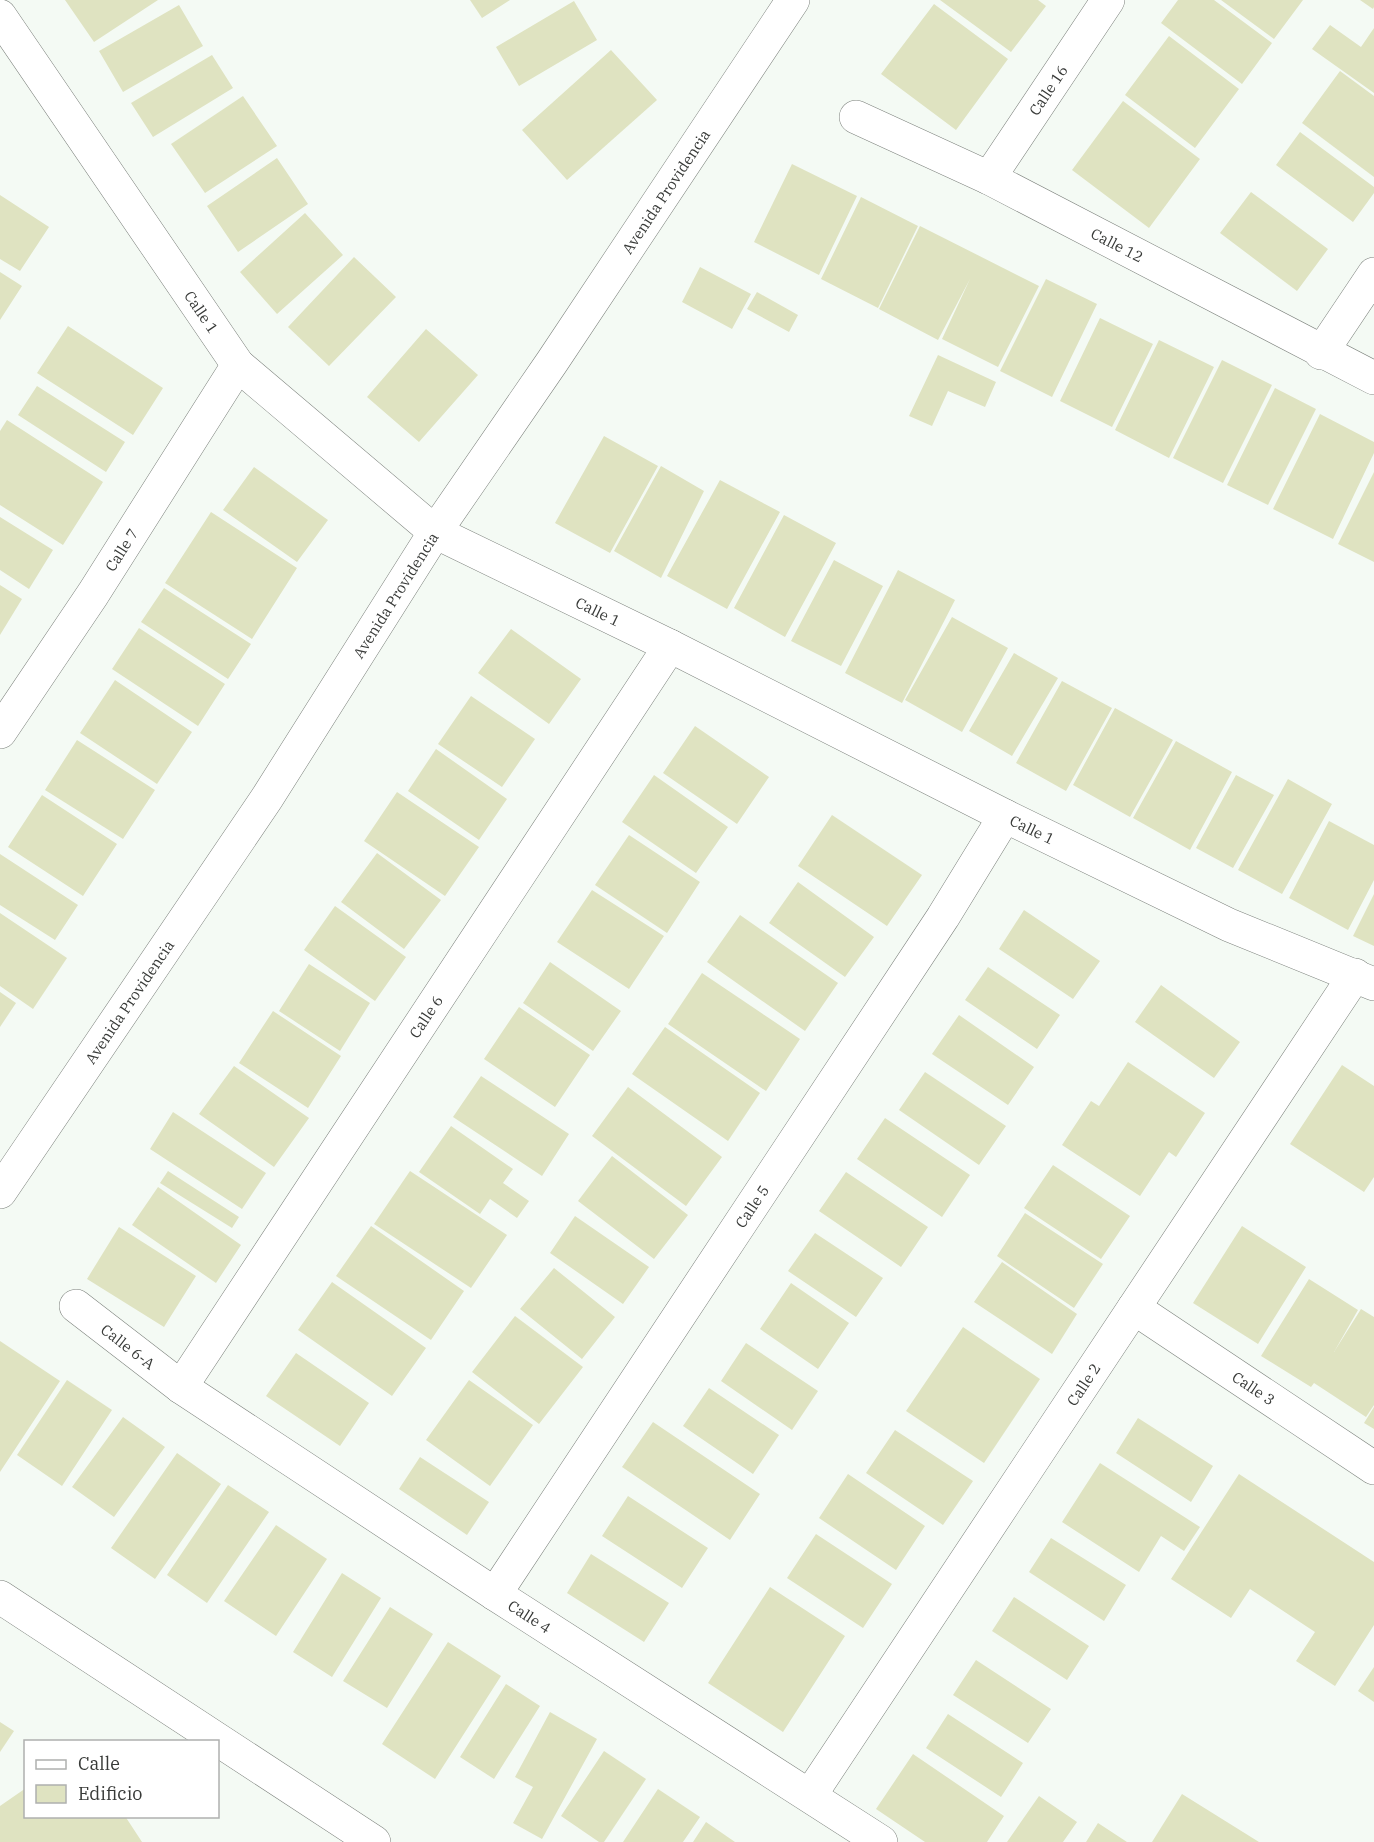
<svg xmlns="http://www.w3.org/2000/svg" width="1374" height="1842" font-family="'IBM Plex Serif',serif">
  <rect width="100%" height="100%" fill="#f4faf4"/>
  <!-- building -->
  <path fill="#dfe3c1" d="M65,0H158L94,42Z
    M470,0H510L482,18Z
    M940,0H1038L1046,6L1011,52Z
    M1178,0H1214L1272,43L1242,84L1161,23Z
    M1221,0H1303L1274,39Z
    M1360,0H1374V7L1373,9Z
    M574,1L597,40L519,86L496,47Z
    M934,4L1008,59L956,130L881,74Z
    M179,5L203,46L123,92L99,51Z
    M1330,25L1361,47L1374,28V93L1312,49Z
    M1169,36L1239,89L1195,148L1125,95Z
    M611,50L657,100L567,180L522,130Z
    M212,55L233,88L153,137L131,103Z
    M1340,71L1374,96V177L1302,123Z
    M243,96L277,146L205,193L171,144Z
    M1123,101L1200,159L1149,228L1072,170Z
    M1300,132L1374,187V193L1353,222L1276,165Z
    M277,158L308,204L238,252L207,206Z
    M792,164L857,196L819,275L754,242Z
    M1251,192L1328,249L1297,291L1220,233Z
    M0,195L49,227L20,271L0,259Z
    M861,197L918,226L878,308L821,279Z
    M305,213L343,255L277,314L240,272Z
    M920,226L1039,286L998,367L942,339L970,279L938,340L879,309Z
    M354,257L396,297L329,366L288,327Z
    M700,267L751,294L732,329L682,302Z
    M0,272L22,286L0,320Z
    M1046,279L1097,304L1052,397L1000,371Z
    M757,292L798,315L789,332L747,309Z
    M1100,318L1153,344L1112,427L1060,401Z
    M68,326L163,388L133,435L37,373Z
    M426,329L478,375L419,442L367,397Z
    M1159,340L1214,367L1169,458L1115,430Z
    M938,355L996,382L985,407L948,391L932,426L909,416Z
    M1222,360L1272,385L1223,483L1173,458Z
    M37,386L125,442L106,472L18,415Z
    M1275,388L1316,409L1268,505L1227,485Z
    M1320,414L1374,442V453L1333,539L1273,509Z
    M7,420L103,482L63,545L0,505V431Z
    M604,436L658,466L610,553L555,523Z
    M661,466L704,491L661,578L614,551Z
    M254,467L328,520L297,562L223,510Z
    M1374,472V562L1338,544Z
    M720,480L780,512L727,609L667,576Z
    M211,512L297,568L252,639L165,583Z
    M784,515L836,543L785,637L734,608Z
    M0,517L53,550L29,589L0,570Z
    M834,560L883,586L841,666L791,641Z
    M898,570L955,600L902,703L845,673Z
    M0,585L22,599L0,635Z
    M164,588L251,644L228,679L141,622Z
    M952,617L1008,648L962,732L905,700Z
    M139,628L225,684L198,726L112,669Z
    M511,629L581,679L549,724L478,673Z
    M1014,653L1058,678L1012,756L969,731Z
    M115,680L192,732L157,784L80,733Z
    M1062,681L1112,708L1066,791L1016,763Z
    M471,696L535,739L502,787L438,744Z
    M1115,708L1173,740L1130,817L1073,785Z
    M695,726L769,777L737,824L663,773Z
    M77,740L155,790L123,839L45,790Z
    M1176,741L1232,772L1190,850L1133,818Z
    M436,749L507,799L479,840L408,791Z
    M654,775L728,827L696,873L622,822Z
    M1236,775L1274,795L1233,868L1196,848Z
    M1288,779L1332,804L1282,894L1238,870Z
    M397,792L479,847L445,896L364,841Z
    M42,795L117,844L83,896L8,847Z
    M832,815L922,875L887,926L798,866Z
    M1329,821L1374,845V880L1348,930L1289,898Z
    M629,835L700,882L667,933L595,885Z
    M377,853L441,900L404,949L341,902Z
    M0,854L78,905L55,940L0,905Z
    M798,882L874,937L845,977L769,923Z
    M592,890L664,936L629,989L557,942Z
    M1374,894V946L1353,936Z
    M335,906L406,957L375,1001L304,950Z
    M1024,910L1100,961L1073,999L999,949Z
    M0,913L67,958L33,1009L0,986Z
    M740,915L838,983L805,1031L707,962Z
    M550,962L621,1011L593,1051L523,1003Z
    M309,964L370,1003L340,1051L279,1011Z
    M988,967L1060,1015L1037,1049L965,1000Z
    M702,973L800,1039L766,1091L668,1024Z
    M1161,985L1240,1042L1214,1078L1135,1022Z
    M0,992L16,1003L0,1027Z
    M519,1007L590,1055L555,1107L484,1059Z
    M273,1011L341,1056L308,1108L239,1063Z
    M959,1015L1034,1067L1008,1105L932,1054Z
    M665,1027L760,1093L728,1141L632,1074Z
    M1128,1062L1205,1113L1176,1157L1169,1152L1140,1196L1062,1145L1091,1101L1099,1106Z
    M1342,1065L1374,1086V1177L1364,1192L1290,1144Z
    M234,1066L309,1118L274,1167L199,1114Z
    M925,1072L1006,1126L979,1165L899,1110Z
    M481,1076L569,1134L542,1176L453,1117Z
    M628,1087L722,1157L686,1206L592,1136Z
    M173,1112L266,1173L242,1209L150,1149Z
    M885,1118L970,1175L942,1217L857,1159Z
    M451,1126L513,1169L503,1183L529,1201L517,1218L490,1199L480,1214L419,1172Z
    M612,1156L688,1215L654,1259L578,1201Z
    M1053,1165L1130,1216L1101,1259L1024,1208Z
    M168,1171L239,1217L232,1228L160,1183Z
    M410,1171L507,1235L471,1288L374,1224Z
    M846,1172L928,1227L901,1267L819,1211Z
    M158,1187L241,1245L216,1283L132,1225Z
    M1025,1213L1103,1264L1074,1308L997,1256Z
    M575,1216L649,1267L623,1304L550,1253Z
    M371,1226L464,1291L431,1340L336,1276Z
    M1242,1226L1306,1267L1258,1344L1193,1303Z
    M119,1227L196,1276L164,1327L87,1279Z
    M815,1233L883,1278L856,1317L788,1271Z
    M1002,1262L1077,1314L1052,1354L974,1302Z
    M554,1268L615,1317L582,1359L520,1309Z
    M1309,1279L1358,1310L1334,1352L1361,1309L1374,1317V1405L1366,1417L1314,1383L1311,1387L1261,1356Z
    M332,1282L426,1348L392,1396L298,1330Z
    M791,1283L849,1323L818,1369L760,1329Z
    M515,1316L583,1367L539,1424L472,1372Z
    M963,1327L1040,1379L984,1463L906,1411Z
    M0,1341L60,1381L0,1472Z
    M746,1343L818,1391L792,1430L721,1381Z
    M296,1353L369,1403L340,1446L266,1396Z
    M67,1380L112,1410L62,1486L17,1455Z
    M469,1380L533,1425L490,1486L426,1440Z
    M709,1388L779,1435L753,1474L683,1426Z
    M1374,1407V1429L1364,1423Z
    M123,1417L165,1447L114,1517L72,1487Z
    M1138,1418L1213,1466L1191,1502L1116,1453Z
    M653,1422L760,1494L730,1540L622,1467Z
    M895,1430L973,1481L943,1525L866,1473Z
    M177,1453L221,1484L155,1579L111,1548Z
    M420,1457L489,1502L467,1535L399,1489Z
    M1100,1463L1200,1527L1184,1551L1161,1536L1139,1572L1062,1522Z
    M848,1474L925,1526L896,1570L819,1518Z
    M1239,1474L1374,1562V1625L1335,1686L1296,1661L1315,1632L1250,1589L1231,1618L1171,1579Z
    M228,1485L269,1512L207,1603L167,1575Z
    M628,1496L708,1548L682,1588L602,1536Z
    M276,1525L327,1559L276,1636L224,1601Z
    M816,1534L892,1584L863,1628L787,1578Z
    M1051,1538L1126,1585L1104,1621L1029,1572Z
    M591,1554L669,1603L644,1642L567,1593Z
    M342,1573L381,1598L332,1677L293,1652Z
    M770,1587L845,1636L783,1732L708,1683Z
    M1014,1597L1089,1646L1067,1680L992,1631Z
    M390,1607L433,1634L387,1708L343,1681Z
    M448,1642L501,1676L435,1779L382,1744Z
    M976,1660L1051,1709L1028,1743L953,1695Z
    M1374,1667V1702L1358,1691Z
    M506,1684L540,1706L494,1779L460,1757Z
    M550,1712L597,1739L542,1839L513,1823L533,1787L515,1777Z
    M948,1714L1023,1763L1001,1797L926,1748Z
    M0,1722L14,1731L0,1752Z
    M604,1751L646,1779L604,1842H599L561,1816Z
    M913,1754L1004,1816L987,1842H925L876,1809Z
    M26,1788V1816H125L142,1842H0V1806Z
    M658,1789L700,1817L683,1842H623Z
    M1182,1794L1259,1842H1152Z
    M1039,1796L1077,1822L1063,1842H1007Z
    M706,1822L735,1842H693Z
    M1098,1823L1127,1842H1086Z"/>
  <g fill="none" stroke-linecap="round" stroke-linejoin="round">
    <defs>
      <g id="minor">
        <path id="s1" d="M0,16L238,365L435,532L670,646L1005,816L1229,925L1374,984"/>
        <path id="s2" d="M856,117L989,178L1374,378"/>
        <path id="s3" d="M989,178L1108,0"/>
        <path d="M1321,353L1374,274"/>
        <path id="s4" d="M0,732L93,594L238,365"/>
        <path id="s5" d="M0,1192L267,798L435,532L552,362L793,0"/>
        <path id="s6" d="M76,1306L181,1387L495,1594L881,1842"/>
        <path id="s7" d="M1134,1308L1374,1468"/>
        <path id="s8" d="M181,1387L670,646"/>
        <path id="s9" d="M495,1594L943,917L1005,816"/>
        <path d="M0,1597L374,1842"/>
        <path id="s10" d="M811,1794L1355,975"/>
      </g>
    </defs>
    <!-- minor casing -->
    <use href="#minor" stroke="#7d827d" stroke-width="34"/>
    <!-- minor -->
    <use href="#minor" stroke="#fff" stroke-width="33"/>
  </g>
  <g text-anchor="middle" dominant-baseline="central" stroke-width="4.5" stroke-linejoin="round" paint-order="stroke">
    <!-- street labels -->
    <g font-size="15" fill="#383a38" stroke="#fff">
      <text stroke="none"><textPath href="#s3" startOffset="106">Calle 16</textPath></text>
      <text stroke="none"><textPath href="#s5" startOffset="1202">Avenida Providencia</textPath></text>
      <text stroke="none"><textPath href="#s2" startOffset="291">Calle 12</textPath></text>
      <text stroke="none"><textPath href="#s1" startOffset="358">Calle 1</textPath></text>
      <text stroke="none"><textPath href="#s4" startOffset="219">Calle 7</textPath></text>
      <text stroke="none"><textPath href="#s5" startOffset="716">Avenida Providencia</textPath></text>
      <text stroke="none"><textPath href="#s1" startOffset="862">Calle 1</textPath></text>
      <text stroke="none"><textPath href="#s1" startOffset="1348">Calle 1</textPath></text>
      <text stroke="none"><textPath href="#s5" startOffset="230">Avenida Providencia</textPath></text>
      <text stroke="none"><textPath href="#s8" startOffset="444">Calle 6</textPath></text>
      <text stroke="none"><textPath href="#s9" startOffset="465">Calle 5</textPath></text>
      <text stroke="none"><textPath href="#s6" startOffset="66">Calle 6-A</textPath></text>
      <text stroke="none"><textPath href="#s10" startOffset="492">Calle 2</textPath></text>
      <text stroke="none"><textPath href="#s7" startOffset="144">Calle 3</textPath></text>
      <text stroke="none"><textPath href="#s6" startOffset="550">Calle 4</textPath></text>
    </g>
  </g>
  <!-- legend -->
  <rect x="24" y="1740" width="195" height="78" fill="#ffffff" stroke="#afb0af" stroke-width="1.5"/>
  <rect x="36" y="1760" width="30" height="9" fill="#ffffff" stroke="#afb0af" stroke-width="1.5"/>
  <text x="78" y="1770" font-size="18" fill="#383a38">Calle</text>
  <rect x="36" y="1785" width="30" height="18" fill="#dfe3c1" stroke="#afb0af" stroke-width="1.5"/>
  <text x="78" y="1800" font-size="18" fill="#383a38">Edificio</text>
</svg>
